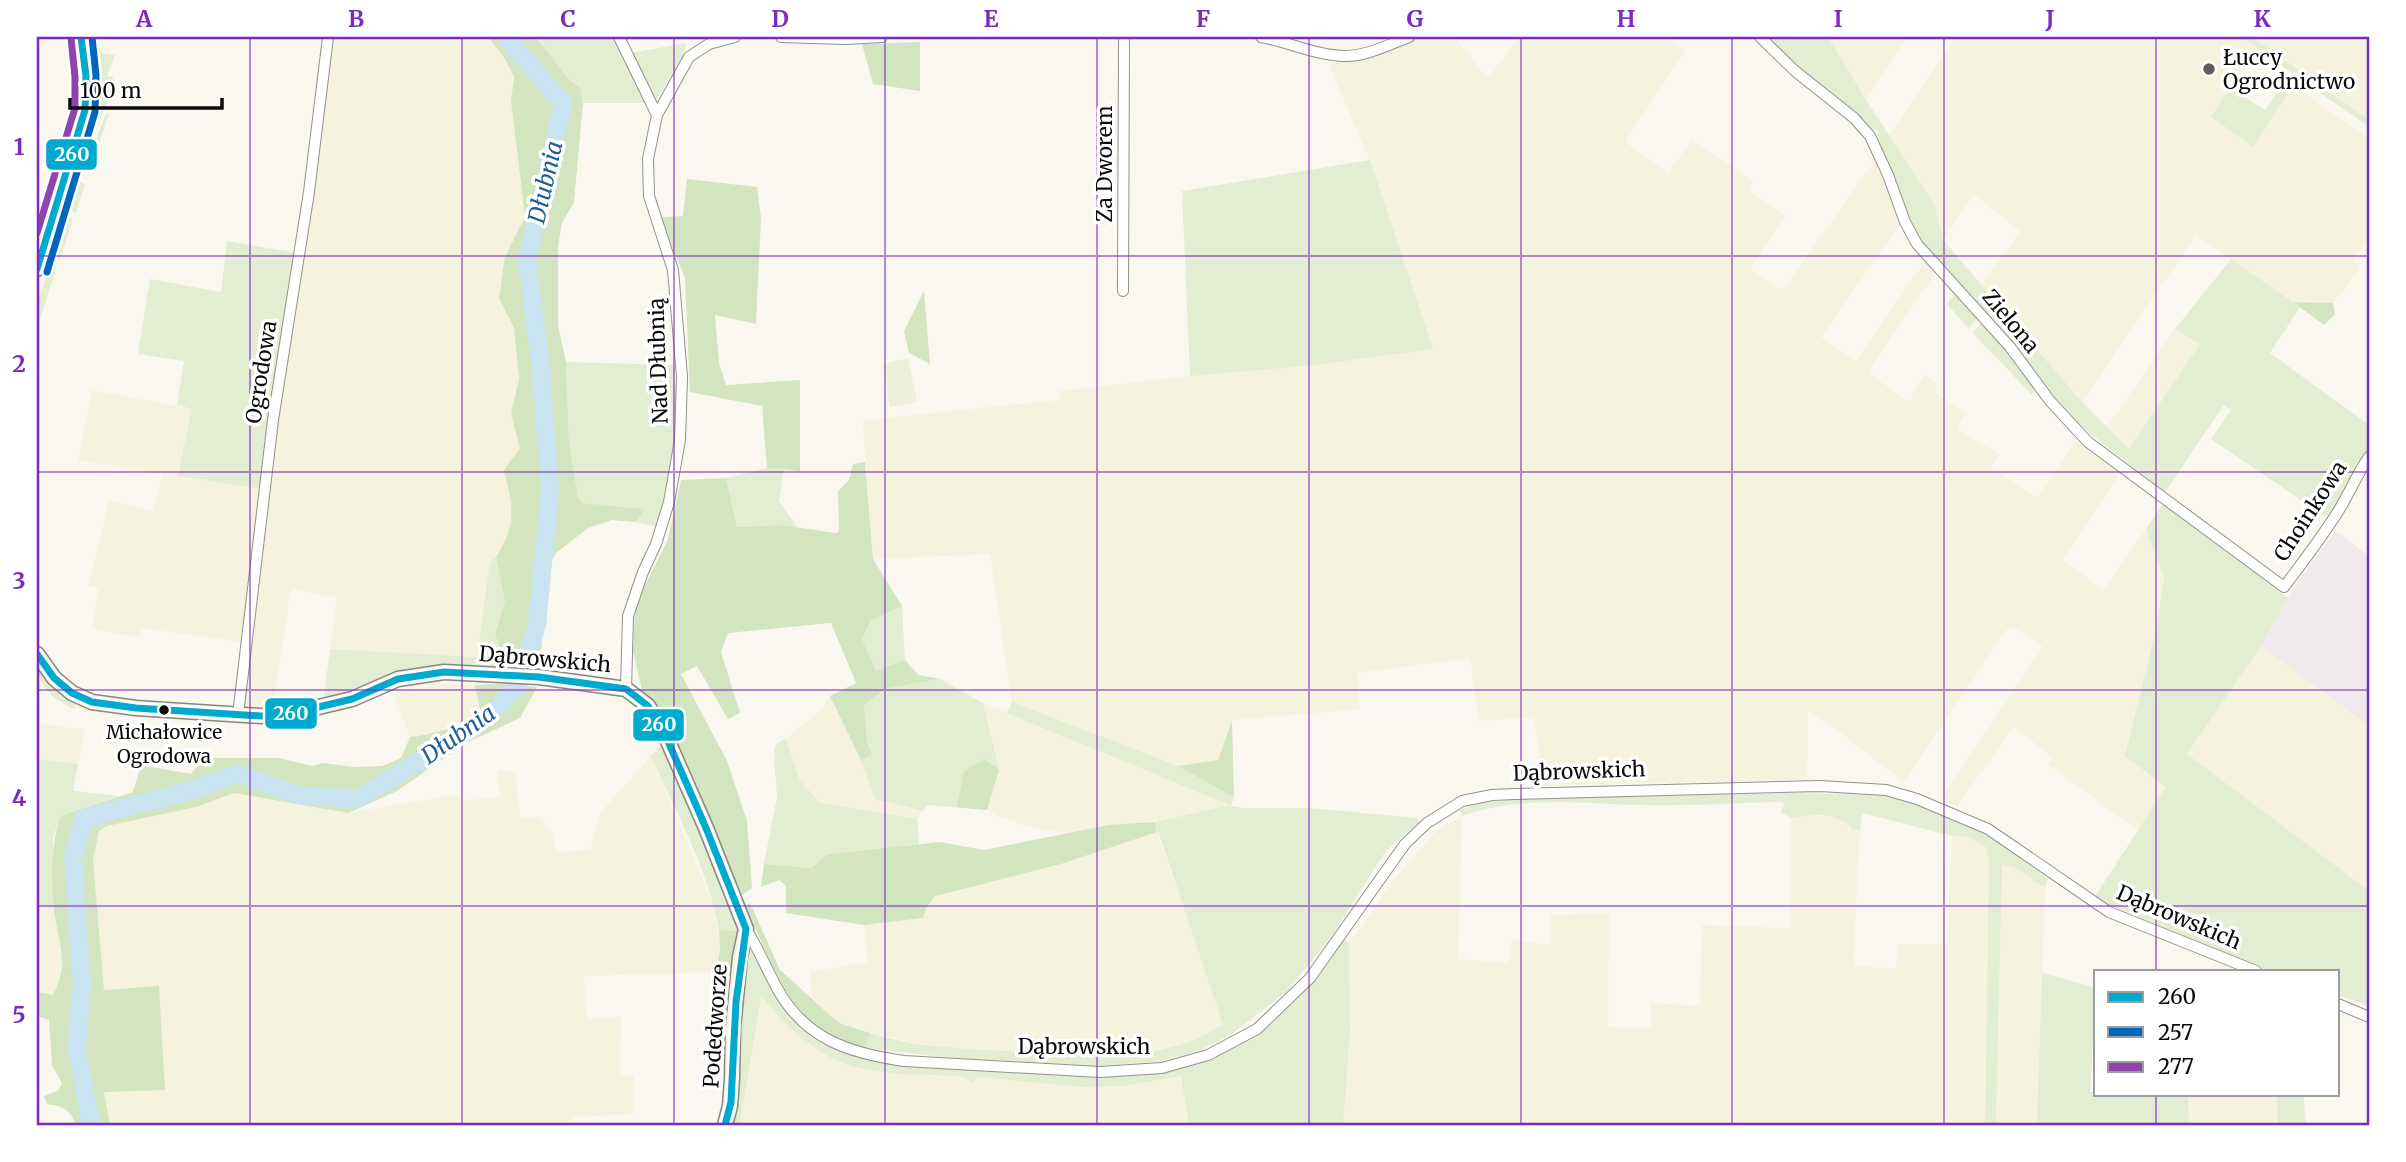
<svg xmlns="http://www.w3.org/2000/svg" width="2406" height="1162" font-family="Merriweather,serif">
  <rect width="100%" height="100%" fill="#faf7ef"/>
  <!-- industrial -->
  <path fill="#f1eaec" d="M2335,531L2369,556V726L2261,646L2295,586Z"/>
  <!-- farmland -->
  <path fill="#f5f2dd" d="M325,37H488L504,57L514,77L511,101L525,217L505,257L499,298L514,328L519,379L511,413L521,448L504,470L513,510L510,535L496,557L490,562L477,657L330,649L337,598L291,588L273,707L244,709L243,642L141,628L140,638L92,628L100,586L88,587L109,501L154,511L162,474L78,460L92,390L192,409L297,253Z
    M1420,37H1455L1488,79L1518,37H1664L1685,51L1625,142L1668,173L1692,140L1753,182L1749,191L1786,216L1750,269L1783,290L1876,159L1899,225L1821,337L1856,361L1925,261L1937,271L1868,372L1908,402L1925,375L1938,384L1934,392L1966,413L1956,428L2000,455L1990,468L2038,498L2076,441L2120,473L2062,560L2104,590L2146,529L2164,578L2157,625L2125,756L2166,787L2138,831L2048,764L2053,758L2014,726L1957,806L1940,801L2043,647L2010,625L1904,782L1827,722L1808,712L1807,780L1544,785L1534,717L1479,721L1470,658L1357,673L1360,709L1232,720L1218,760L1178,766L1012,702L990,554L873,559L863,422L883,418L1060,400L1059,391L1250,369L1315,365L1432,349L1370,160L1329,65L1399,45Z
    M1828,37H1908L1866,100Z
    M1956,37H2241L2256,48L2211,118L2253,147L2293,85L2369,139V241L2353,259L2359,270L2333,303L2293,302L2196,235L2082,402L1981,284L2021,232L1974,194L1943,240L1934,204L1889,136Z
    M2252,37H2369V120Z
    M2175,329L2200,344L2129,449L2107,427Z
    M2261,646L2369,726V891L2187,754Z
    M435,684L475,685L480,710L475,717L428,735L410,737L394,693Z
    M830,696L861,760L875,799L923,811L917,819L821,803L800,781L786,739L822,709Z
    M983,703L1105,752L1231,805L1155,822L1109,825L1074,833L1036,829L1003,818L987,810L999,770Z
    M37,723L85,730L78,764L37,759Z
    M651,756L715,910L720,950L716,972L584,976L587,1019L621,1017L620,1075L634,1076L633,1114L570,1117L569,1125H110L104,1092L159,986L104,990L93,860L99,831L107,826L196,807L234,793L348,813L456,795L462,800L500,798L497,771H515L520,818L540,817L552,832L556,852L590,850L601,812Z
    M1804,814L1833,817L1847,821L1853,830H1860L1853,966L1896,969L1898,944H1947L1952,836L1969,837L1987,847L1989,861L1985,1125L1343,1124L1350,1030L1349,944L1398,875L1436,831L1462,816L1458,959L1509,963L1512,940L1550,945L1551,915L1609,914L1608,1027L1651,1028V1003L1700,1006L1702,925L1790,928L1791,818Z
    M1157,832L1224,1024L1211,1033L1169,1048L1118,1056L948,1048L882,1036L839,1023L812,997L810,972L868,962L864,925L923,918L926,908L935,896L1061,864Z
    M2002,863L2016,868L2045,888L2037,1125H1996Z
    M37,906L54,908L63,952L57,987L53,995L37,992Z
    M760,996L782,1020L814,1048L893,1072L960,1076L972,1082L979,1077L1080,1087L1125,1086L1181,1076L1189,1125L740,1123Z
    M2188,1094H2277L2278,1125H2189Z"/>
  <!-- green -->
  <path fill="#e2edd1" d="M536,37H614L646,103H583L579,88L567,79Z
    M1766,37H1828L1866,100L1934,204L1943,240L2082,402L2129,449L2200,344L2175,329L2231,259L2300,307L2270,353L2369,425V449L2356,466L2340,499L2326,517L2211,439L2231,410L2224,405L2165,492L2073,420L2013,346L1919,240L1875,139L1878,134L1875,129L1869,132Z
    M2241,37H2252L2369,120V127Z
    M686,43L683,56L655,102L631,53Z
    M101,50L102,53L115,55L107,76L113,77C108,103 97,126 88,151L83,156L95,105L93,51Z
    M2286,79L2293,85L2253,147L2211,117L2230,88L2265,110Z
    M106,114H109L91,168L83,170L82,165L90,154Z
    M1370,160L1433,349L1315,365L1190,376L1182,191Z
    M74,180L85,184L76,213L66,208Z
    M64,216L73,219L60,260L51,257Z
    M227,241L297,253L262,489L178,476L192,409L177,405L184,361L138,354L150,279L221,292Z
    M50,265L57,266L37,328V305Z
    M1957,292L1978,316L1969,329L1947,304Z
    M1983,320L2036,388L2032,395L1973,333Z
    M566,362L673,365L677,401L676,431L658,527L636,522L643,509L583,503L578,497L569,443Z
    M767,468L784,470L779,501L798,528L780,525L737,527L726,478Z
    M2164,502L2288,598L2261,646L2187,754L2369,891V1006L2338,995V971H2269L2094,898L2166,787L2125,756L2157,625L2164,578L2146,529Z
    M496,557L505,602L495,634L507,666L503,669L446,667L410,670L324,698L330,649L477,657L490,562Z
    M902,606L905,660L876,671L862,639L870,621Z
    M37,664L62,694L77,705L74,709C55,701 37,686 37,664Z
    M940,679L983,703L999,770L987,810L927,805L923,811L875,799L861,760L872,755L867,741L864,706L884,689Z
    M1012,702L1178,766L1234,797L1231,806L1244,808H1309L1417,818L1419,822L1385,852L1331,937L1286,992L1232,1034L1200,1050L1157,1062L1097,1066L952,1058L865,1048L870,1033C914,1047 962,1049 1008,1051C1078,1056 1162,1066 1223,1024L1155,822L1230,805L1007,713Z
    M786,739L800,781L821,803L917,819L919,844L828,854L811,868L764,864L777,797L774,754L776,744Z
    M662,743L729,897L737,931L719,930C709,871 675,810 651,756Z
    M37,759L78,764L73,791L120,796L60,816L53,838L54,908L37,906Z
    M1791,793L1890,795L1956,819L1999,842L2048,879L2045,888L2016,868L2002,864L1996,1125H1985L1989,861L1986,847L1969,837L1952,836L1862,813L1860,830H1853C1840,812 1811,813 1791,818L1781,812L1785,803L1779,802C1734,803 1689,806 1644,805C1586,804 1517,795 1462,816L1460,810L1477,803L1520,799Z
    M1345,939L1349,944L1350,1030L1343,1125H1189L1181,1076L1125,1086L1080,1087L979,1077L972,1082L960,1076C927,1074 889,1076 856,1067C817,1057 787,1026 761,997L740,1123H734C736,1098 740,963 750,951L756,955L775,995L799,1025L820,1043L847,1054L902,1065L1150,1074L1238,1044L1265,1030L1308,988Z
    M2042,973L2096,988L2090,1092H2096V1094H2188L2189,1125H2037Z
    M2277,1094H2304L2305,1125H2278Z"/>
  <!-- forest -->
  <path fill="#d3e4c0" d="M488,37H536L567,78L580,88L583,103L574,202L562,223L558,246V325L566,362L569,443L578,497L583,503L644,509L636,522L612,520L588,528L556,553L547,568L540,667L507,666L495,634L505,602L496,557C518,521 513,509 504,470L520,448L511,413L519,379L514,328L499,298L505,257L525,217L511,101L514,77L504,57Z
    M920,42V91L873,84L862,44Z
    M687,179L757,187L761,218L756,324L715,315L719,363L726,385L800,380V471L767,468L762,406L690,392L685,278L660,217L683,216Z
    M924,291L930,364L909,353L904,331Z
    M2293,302L2333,303L2335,314L2324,325Z
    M865,462L873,559L902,606L870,621L862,639L876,671L905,660L918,675L940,679L884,689L864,706L867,741L872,755L861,760L830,696L856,683L831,623L728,633L721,652L740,713L728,719L697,666L681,674L727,761L747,821L752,888L742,895L669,729L642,691L633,651L635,606L668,539L681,480L726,478L737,527L780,525L836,533L839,531L838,491L849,480L853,464Z
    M501,684L537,687L520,718L466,743L397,791L348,813L234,793L196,807L107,826L99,831L93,860L104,990L159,986L165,1090L104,1092L110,1125H75C72,1109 61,1106 47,1104L44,1096L59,1090L62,1083L52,1065L49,1020L37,1016V992L53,995C70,963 58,941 54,909C51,879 51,845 60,816L133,792L141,765L191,774L203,758H278L313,766L322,763L354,767L382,766L401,758L410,737C429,735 469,726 480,710L475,685Z
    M1232,720L1234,797L1178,766L1218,760Z
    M984,759L999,770L987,810L957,807L964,772Z
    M1155,822L1157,832L1061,864L935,896L926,908L923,918L864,925L786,913V886L779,880L761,887L764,864L811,868L828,854L940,842L984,850L1109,825Z
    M750,903L780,970L839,1023L870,1033L865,1048C849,1043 829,1037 815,1025C781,996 764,947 746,906Z
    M719,930L737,931L733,969L726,990L729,1006L727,1056H723V1013L709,1012L720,950Z"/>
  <!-- pitch -->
  <path fill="#ecf2da" d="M908,358L917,402L890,407L882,364Z"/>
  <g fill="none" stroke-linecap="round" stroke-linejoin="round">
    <!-- river -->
    <path stroke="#c9e3f0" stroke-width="18" d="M91,1125L77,1048L82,983L73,857L84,818L186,792L237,774L298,795L358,799L482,722L517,687L537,625L550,490L541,368L527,260L563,103L508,40V37"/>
    <defs>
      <path id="street" d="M619,37L657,115
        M781,37L845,39L882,37
        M1261,37C1289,42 1317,56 1346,56C1367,56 1390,44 1409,37
        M1760,37L1795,71L1854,118L1870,136L1888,175L1905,222L1917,244L2010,347L2050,401L2088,442L2284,587C2303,562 2322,537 2339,510C2350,492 2357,474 2369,457
        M1123,291L1124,37
        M626,689L628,616L643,572L656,544L669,502L680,440L682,377L673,270L649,196L648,159L657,115L689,57L709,44L735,37
        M238,715L273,420L309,192L328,37
        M746,929C758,948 766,968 777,988C805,1039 848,1053 904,1061L1100,1072L1162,1068L1208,1055L1257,1029L1310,978L1405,844L1427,823L1462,801L1492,795L1514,794L1820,786L1886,790L1917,799L1988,829L2109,912L2256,971
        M2338,1004L2369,1017"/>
      <path id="secondary" d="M37,269L85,110L86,76L81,37
        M37,654L54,678L72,693L92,702L136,708L277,717L352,699L398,679L444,672L539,677L626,689L648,706L667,739L706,828L746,929L740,957L733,1028L732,1079L730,1106L725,1125"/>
    </defs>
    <!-- street casing -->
    <use href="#street" stroke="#93918e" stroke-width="12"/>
    <!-- secondary casing -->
    <use href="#secondary" stroke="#898884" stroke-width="17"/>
    <!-- street -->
    <use href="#street" stroke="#fefefd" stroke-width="10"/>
    <!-- secondary -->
    <use href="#secondary" stroke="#f4f2e8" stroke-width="14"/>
    <defs>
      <path id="bus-1" d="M37,269L85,110L86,76L81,37
        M37,654L54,678L72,693L92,702L136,708L277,717L352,699L398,679L444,672L539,677L626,689L648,706L667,739L706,828L746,929
        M725,1125L731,1102L736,1002L746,929"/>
      <path id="bus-2" d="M47,272L95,112L96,75L92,37"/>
      <path id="bus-3" d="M37,233L75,108V77L71,38"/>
    </defs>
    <!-- bus-1 casing -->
    <use href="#bus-1" stroke="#fff" stroke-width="12"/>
    <!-- bus-2 casing -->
    <use href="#bus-2" stroke="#fff" stroke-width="12"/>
    <!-- bus-3 casing -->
    <use href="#bus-3" stroke="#fff" stroke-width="12"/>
    <!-- bus-1 -->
    <use href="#bus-1" stroke="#00a9ce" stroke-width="7"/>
    <!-- bus-2 -->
    <use href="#bus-2" stroke="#0065bd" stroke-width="7"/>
    <!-- bus-3 -->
    <use href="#bus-3" stroke="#8e44ad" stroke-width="7"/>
  </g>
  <!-- grid -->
  <path fill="none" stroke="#7b2cbf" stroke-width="2" stroke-opacity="0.55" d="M250,37V1125M462,37V1125M674,37V1125M885,37V1125M1097,37V1125M1309,37V1125M1521,37V1125M1732,37V1125M1944,37V1125M2156,37V971M37,256H2369M37,472H2369M37,690H2369M37,906H2369M2156,1094V1125"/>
  <!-- markers -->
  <circle fill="#5f5e5b" stroke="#fff" stroke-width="2.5" cx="2209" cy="69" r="7"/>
  <circle fill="#0b0b0b" stroke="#fff" stroke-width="2.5" cx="164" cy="710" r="6"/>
  <g text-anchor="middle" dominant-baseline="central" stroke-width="7" stroke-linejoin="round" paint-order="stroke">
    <!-- bus labels -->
    <g font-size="19" fill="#0b0b0b" stroke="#fff">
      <text x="164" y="732">Michałowice<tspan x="164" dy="24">Ogrodowa</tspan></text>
    </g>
    <!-- poi labels -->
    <g font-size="21" fill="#0b0b0b" stroke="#fff" text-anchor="start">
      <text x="2223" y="57">Łuccy<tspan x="2223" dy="24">Ogrodnictwo</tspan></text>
    </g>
    <!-- street labels -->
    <g font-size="21" fill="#0b0b0b" stroke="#fff">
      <text transform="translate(1104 164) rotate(-90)">Za Dworem</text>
      <text transform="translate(2011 321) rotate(50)">Zielona</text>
      <text transform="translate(658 361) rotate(-92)">Nad Dłubnią</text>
      <text transform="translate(261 372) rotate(-81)">Ogrodowa</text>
      <text transform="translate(2310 511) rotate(-57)">Choinkowa</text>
      <text transform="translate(545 659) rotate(5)">Dąbrowskich</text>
      <text transform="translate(1579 771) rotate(-2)">Dąbrowskich</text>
      <text transform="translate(2179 917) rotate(23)">Dąbrowskich</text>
      <text transform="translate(715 1026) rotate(-86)">Podedworze</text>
      <text x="1084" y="1046">Dąbrowskich</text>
    </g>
    <!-- water labels -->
    <g font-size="23" font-style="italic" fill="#1f6093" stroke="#fff">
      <text transform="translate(545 182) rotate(-77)">Dłubnia</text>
      <text transform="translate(458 734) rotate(-35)">Dłubnia</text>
    </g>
  </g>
  <g stroke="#fff" stroke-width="2.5">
    <rect x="45" y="138" width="53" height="33" rx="7" fill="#00a9ce"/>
    <rect x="264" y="697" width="54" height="33" rx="7" fill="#00a9ce"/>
    <rect x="632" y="708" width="53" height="34" rx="7" fill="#00a9ce"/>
  </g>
  <g font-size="19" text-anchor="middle" font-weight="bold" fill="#fff">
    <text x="72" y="161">260</text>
    <text x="291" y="720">260</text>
    <text x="659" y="731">260</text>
  </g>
  <!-- border -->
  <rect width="2406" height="1162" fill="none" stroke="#ffffff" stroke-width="77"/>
  <!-- legend -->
  <rect x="2094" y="970" width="245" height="126" fill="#ffffff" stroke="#9d9d9d" stroke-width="2"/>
  <rect x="2108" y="992" width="35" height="10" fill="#00a9ce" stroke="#9d9d9d" stroke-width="2"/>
  <text x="2158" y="1004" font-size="21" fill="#0b0b0b">260</text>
  <rect x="2108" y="1027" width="35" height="10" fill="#0065bd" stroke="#9d9d9d" stroke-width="2"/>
  <text x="2158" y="1040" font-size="21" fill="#0b0b0b">257</text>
  <rect x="2108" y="1062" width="35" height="10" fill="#8e44ad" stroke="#9d9d9d" stroke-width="2"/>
  <text x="2158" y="1074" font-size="21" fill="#0b0b0b">277</text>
  <!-- scale -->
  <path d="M70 98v10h152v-10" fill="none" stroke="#0b0b0b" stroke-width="3.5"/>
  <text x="80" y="98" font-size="21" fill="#0b0b0b" stroke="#ffffff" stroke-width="5" paint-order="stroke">100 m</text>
  <rect x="38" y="38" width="2330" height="1086" fill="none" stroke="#7b2cbf" stroke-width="2.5"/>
  <g font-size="23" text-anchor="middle" font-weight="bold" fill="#7b2cbf">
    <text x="144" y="27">A</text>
    <text x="356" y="27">B</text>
    <text x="568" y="27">C</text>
    <text x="780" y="27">D</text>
    <text x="991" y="27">E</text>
    <text x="1203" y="27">F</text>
    <text x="1415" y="27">G</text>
    <text x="1626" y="27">H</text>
    <text x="1838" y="27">I</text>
    <text x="2050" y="27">J</text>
    <text x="2262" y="27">K</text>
    <text x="19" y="155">1</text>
    <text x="19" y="372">2</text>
    <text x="19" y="589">3</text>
    <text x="19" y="806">4</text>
    <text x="19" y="1023">5</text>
  </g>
</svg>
